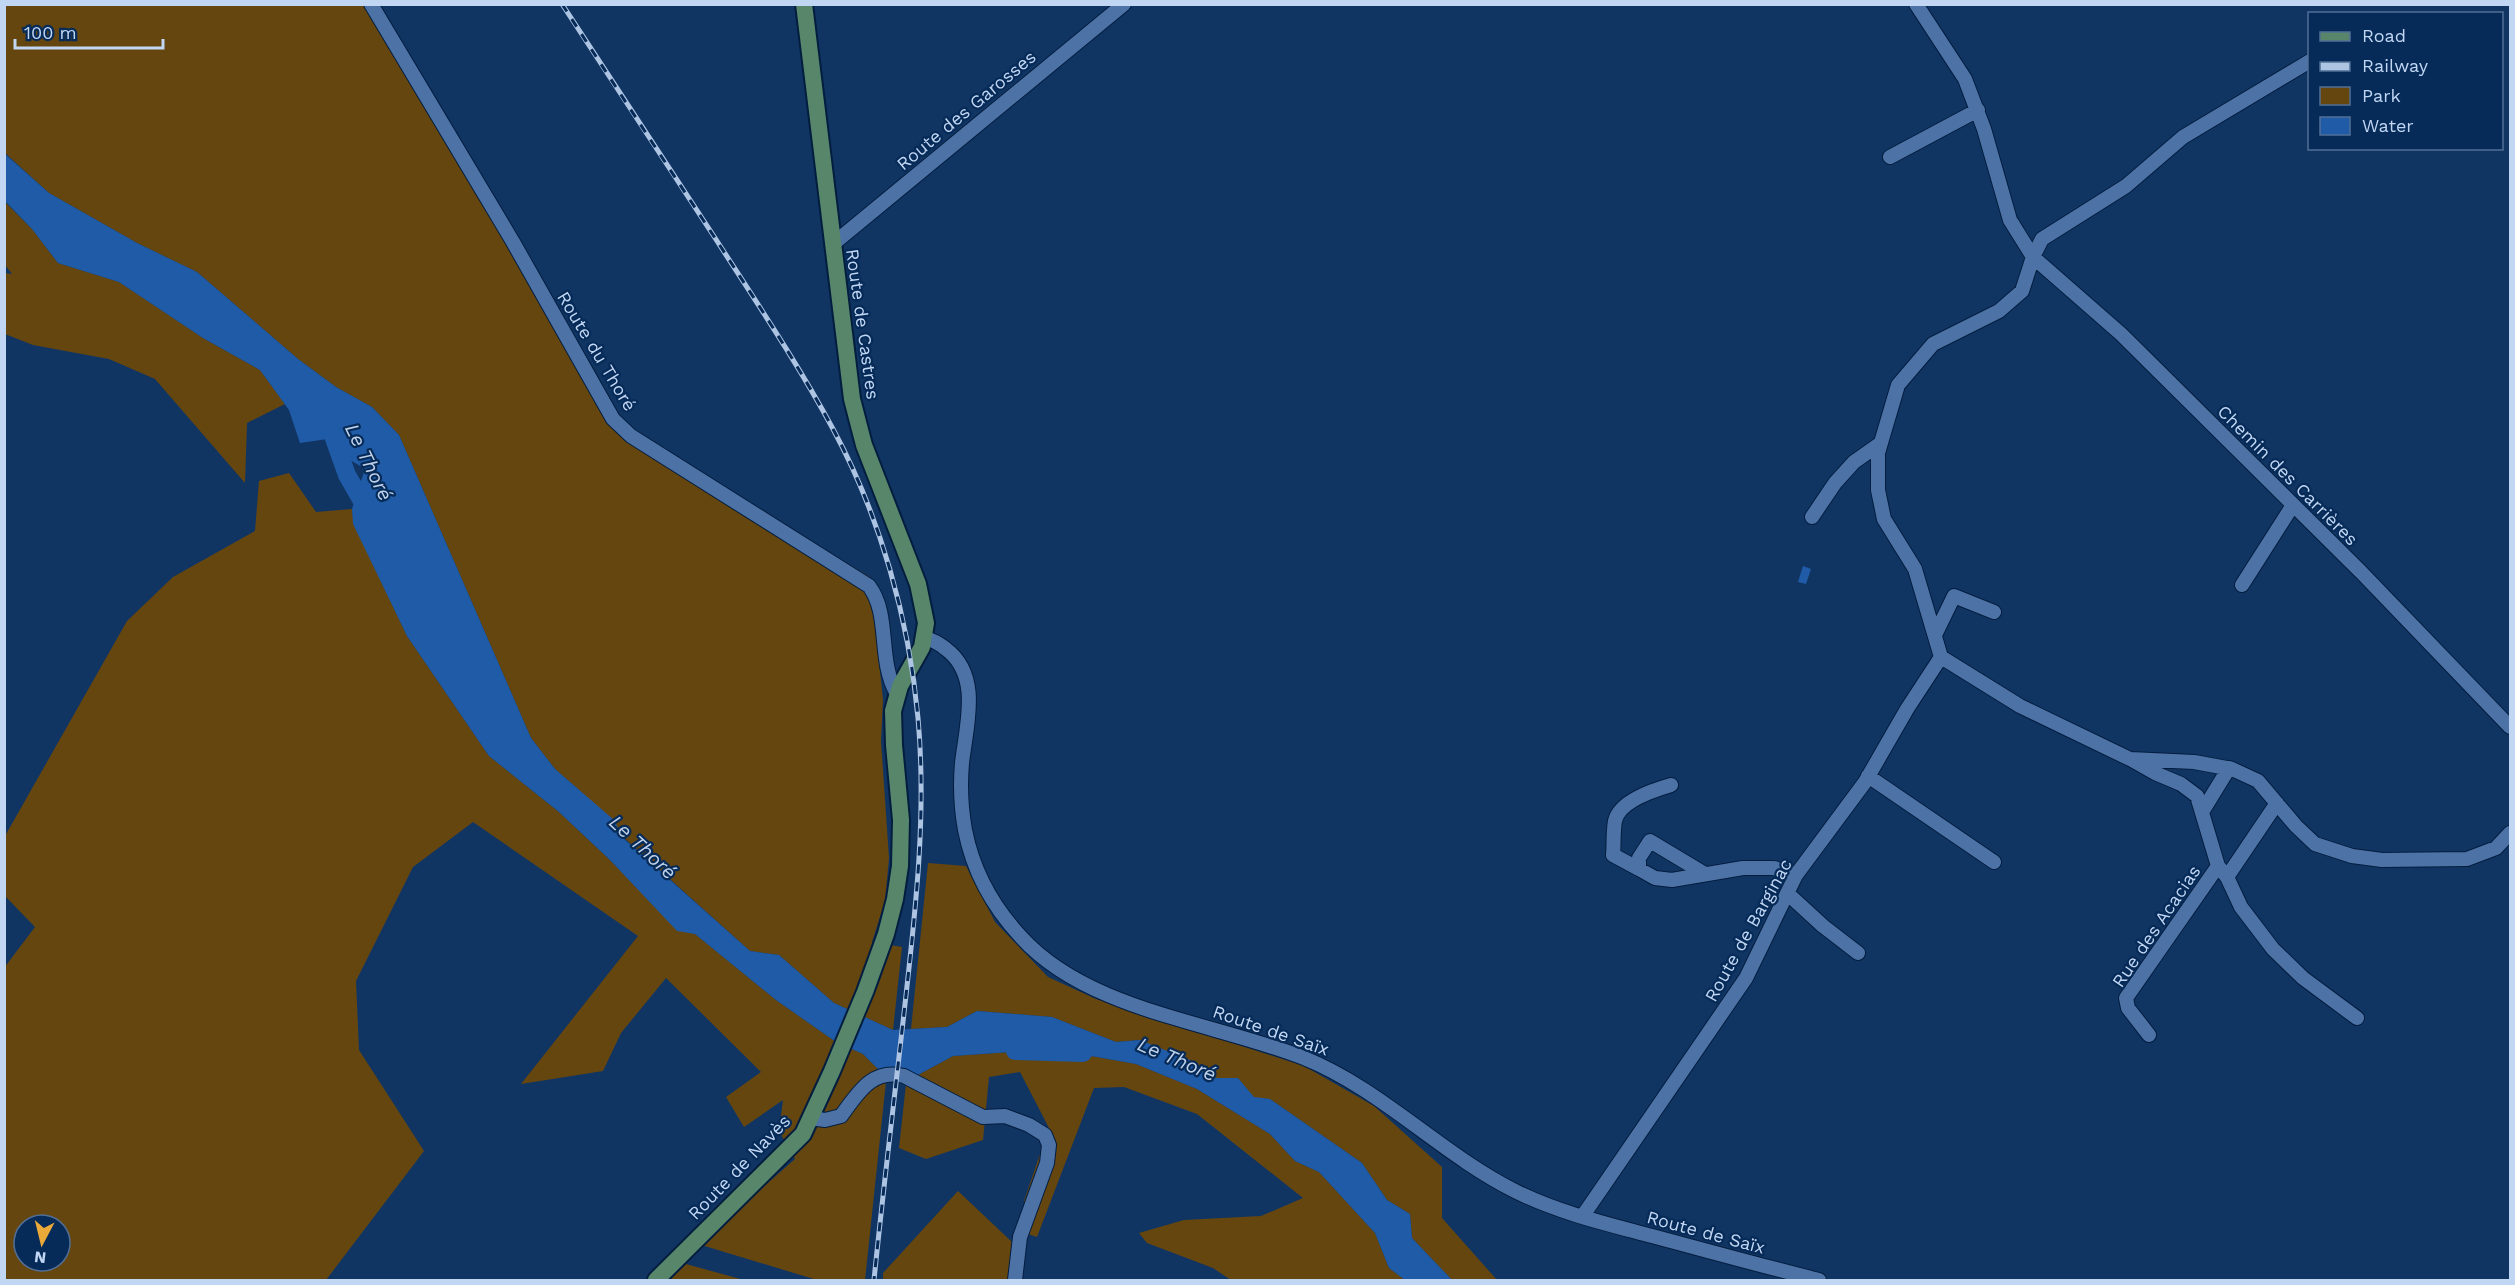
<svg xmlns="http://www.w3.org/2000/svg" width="2515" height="1285" font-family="'Work Sans',sans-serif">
  <rect width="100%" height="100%" fill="#113563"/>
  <!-- green -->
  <path fill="#66460f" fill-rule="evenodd" d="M5,5H377L627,431L870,577L883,700L881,741L889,858L885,901L872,942L902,947L893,1030L834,1003L779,955L750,951L623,837L613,820L555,769L531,738L399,435L372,407L336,387L298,359L197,272L137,243L49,193L5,153Z
    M4,201L32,229L58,263L119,282L203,338L260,370L285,404L247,423L245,483L155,379L109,359L33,345L5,334V273L12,274L5,265Z
    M289,473L316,512L352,509L354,524L407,636L489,756L559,812L610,860L677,930L695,934L776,1000L836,1042L863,1054L880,1071L887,1072L865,1280H817L698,1244L795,1159L779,1131L783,1100L744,1127L726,1097L761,1072L666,978L621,1033L603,1071L521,1084L638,936L473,822L413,867L356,981L359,1050L424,1151L326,1280H5L4,968L35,927L5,896V836L127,621L173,577L255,531L259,481ZM24,1225H60V1261H24Z
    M928,863L966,866L995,922L1048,977L1096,999L1304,1066L1374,1106L1442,1167V1218L1497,1280H1452L1412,1238L1410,1214L1387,1200L1362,1163L1270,1099L1254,1098L1238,1078H1208L1140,1040L1116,1042L1052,1017L977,1011L947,1027L911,1029Z
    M1052,1049L1136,1064L1197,1089L1270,1134L1295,1161L1319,1172L1375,1233L1389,1268L1405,1280H1231L1213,1268L1147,1243L1139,1233L1184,1220L1261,1216L1303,1198L1197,1114L1124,1087L1094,1088L1037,1237L1025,1233L1024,1201L1049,1128L1020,1072L989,1077L983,1140L926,1159L899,1148L907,1075L916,1076L953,1056Z
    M958,1191L1013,1243L1008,1280H883V1273Z
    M686,1264L744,1280H669Z"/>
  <!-- water -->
  <path fill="#1f5ba7" d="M4,153L49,193L137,243L197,272L298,359L336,387L372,407L399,435L531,738L555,769L614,820L623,838L750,951L779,955L834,1003L893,1030L947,1027L977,1011L1052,1017L1116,1042L1140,1040L1197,1063L1208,1078H1238L1254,1097L1270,1099L1362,1163L1387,1200L1410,1214L1412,1238L1452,1280H1405L1389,1268L1375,1233L1319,1172L1295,1161L1270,1134L1197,1089L1136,1064L1052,1049L953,1056L916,1076L880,1071L863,1054L836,1042L776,1000L695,934L677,931L610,860L559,812L489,756L407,636L353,524L352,509L365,469L342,455L341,437L300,443L289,410L260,370L203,338L119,282L58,263L32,229L5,201Z
    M1803,566L1811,569L1806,584L1798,582Z"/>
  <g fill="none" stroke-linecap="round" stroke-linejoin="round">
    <!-- river -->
    <path stroke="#1f5ba7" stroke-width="18" d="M320,417L332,433L347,475L370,515
      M1015,1051L1083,1053"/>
    <defs>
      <path id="minor" d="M371,4L513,242L613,419L631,436L869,586C891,615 877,660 897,694
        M1916,4L1965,79L1984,129L2010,220L2033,257L2121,334L2361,572L2510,727
        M1890,157L1978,110
        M833,244L1124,4
        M1812,517L1835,483L1854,462L1881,443
        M2242,585L2293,505
        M1935,635L1954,596L1994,612
        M925,638C933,640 940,644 946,649C982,676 966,726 962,763C960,786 961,808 965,830C973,871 993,907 1021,937C1088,1011 1213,1022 1304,1058C1381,1089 1441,1154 1515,1191C1557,1212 1603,1223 1648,1235C1705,1250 1762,1266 1819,1280
        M1941,657L1915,569L1884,519L1878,490V453L1898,385L1933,344L1999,311L2022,291L2033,257L2042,239L2126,186L2183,137L2310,61
        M1941,657L2020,706L2130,759L2194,762L2232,769L2258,781L2296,826L2315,844L2352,856L2382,860L2467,859L2496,848L2510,833
        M2132,760L2155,773L2181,784L2197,796L2218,866L2227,877L2241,907L2273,949L2303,978L2357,1018
        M1868,776L1994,862
        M2202,812L2229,768
        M1639,869L1613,855C1614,844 1613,832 1615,821C1619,801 1654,790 1671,785
        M1705,874L1650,841L1639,858V869L1655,878L1672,880L1743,868H1774L1796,875
        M2227,877L2277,803
        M1787,893L1823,926L1858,953
        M2149,1035L2128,1008L2126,998L2218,866
        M810,1118L825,1120L841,1116C858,1093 872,1068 904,1076L983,1117L1005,1116L1029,1125L1045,1135L1049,1145L1047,1163L1020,1237L1015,1280
        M1582,1217L1746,978L1796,875L1865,782L1907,709L1941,657"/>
      <path id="major" d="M656,1280L803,1134L832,1071L865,992L886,934L895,899L900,866L901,820L894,745L893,711L900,686L922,647L926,623L918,584L864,445L852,399L804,4"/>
    </defs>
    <!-- minor casing -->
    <use href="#minor" stroke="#031d3f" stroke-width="16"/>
    <!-- major casing -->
    <use href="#major" stroke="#031d3f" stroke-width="20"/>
    <!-- minor -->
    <use href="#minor" stroke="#4d73a6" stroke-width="14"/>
    <!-- major -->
    <use href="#major" stroke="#57866b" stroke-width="16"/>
    <defs>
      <path id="rail" d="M562,4C613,83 665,162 717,241C757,303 798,364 833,429C880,516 909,619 918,718C927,817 915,915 904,1013C894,1102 883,1191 874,1280"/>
    </defs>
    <!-- rail casing -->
    <use href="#rail" stroke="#adc4e3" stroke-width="5"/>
    <!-- rail -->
    <use href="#rail" stroke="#062b58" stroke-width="3" stroke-dasharray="9" stroke-linecap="butt"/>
  </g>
  <g text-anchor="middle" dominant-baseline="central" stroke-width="4.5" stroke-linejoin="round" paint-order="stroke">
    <!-- street labels -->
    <g font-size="18" fill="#c1d6f3" stroke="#062b58">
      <text transform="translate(966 110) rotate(-40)">Route des Garosses</text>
      <text transform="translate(863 324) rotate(82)">Route de Castres</text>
      <text transform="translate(597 351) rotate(59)">Route du Thoré</text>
      <text transform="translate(2288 475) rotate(45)">Chemin des Carrières</text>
      <text transform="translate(2156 926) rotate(-56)">Rue des Acacias</text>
      <text transform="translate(1748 930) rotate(-61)">Route de Barginac</text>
      <text transform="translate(1271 1030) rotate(19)">Route de Saïx</text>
      <text transform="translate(739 1167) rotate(-46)">Route de Navès</text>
      <text transform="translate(1706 1232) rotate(15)">Route de Saïx</text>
    </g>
    <!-- water labels -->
    <g font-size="20" font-style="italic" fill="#bfd1ea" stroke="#062b58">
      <text transform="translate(369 462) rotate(64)">Le Thoré</text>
      <text transform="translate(643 847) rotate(43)">Le Thoré</text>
      <text transform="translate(1177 1059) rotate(23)">Le Thoré</text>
    </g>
  </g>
  <!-- border -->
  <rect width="2515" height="1285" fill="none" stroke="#c1d6f3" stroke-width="12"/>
  <!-- legend -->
  <rect x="2308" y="12" width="195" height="138" fill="#062b58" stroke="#516f96" stroke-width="1.5"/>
  <rect x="2320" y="32" width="30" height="9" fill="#57866b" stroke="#516f96" stroke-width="1.5"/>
  <text x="2362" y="42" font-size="18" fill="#c1d6f3">Road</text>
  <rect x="2320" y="62" width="30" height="9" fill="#adc4e3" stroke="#516f96" stroke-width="1.5"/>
  <text x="2362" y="72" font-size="18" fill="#c1d6f3">Railway</text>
  <rect x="2320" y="87" width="30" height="18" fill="#66460f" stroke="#516f96" stroke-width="1.5"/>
  <text x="2362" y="102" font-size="18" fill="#c1d6f3">Park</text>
  <rect x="2320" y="117" width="30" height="18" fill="#1f5ba7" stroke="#516f96" stroke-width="1.5"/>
  <text x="2362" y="132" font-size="18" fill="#c1d6f3">Water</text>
  <!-- north arrow -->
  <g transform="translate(42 1243) rotate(187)"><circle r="28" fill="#062b58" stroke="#516f96" stroke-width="1.5"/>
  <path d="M0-4.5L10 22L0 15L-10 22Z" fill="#eba93a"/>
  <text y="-9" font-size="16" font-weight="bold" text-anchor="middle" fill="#c1d6f3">N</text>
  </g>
  <!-- scale -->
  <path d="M15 39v9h148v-9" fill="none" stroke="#c1d6f3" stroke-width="3"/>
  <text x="24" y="39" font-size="18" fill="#c1d6f3" stroke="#062b58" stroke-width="4.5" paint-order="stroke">100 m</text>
</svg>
